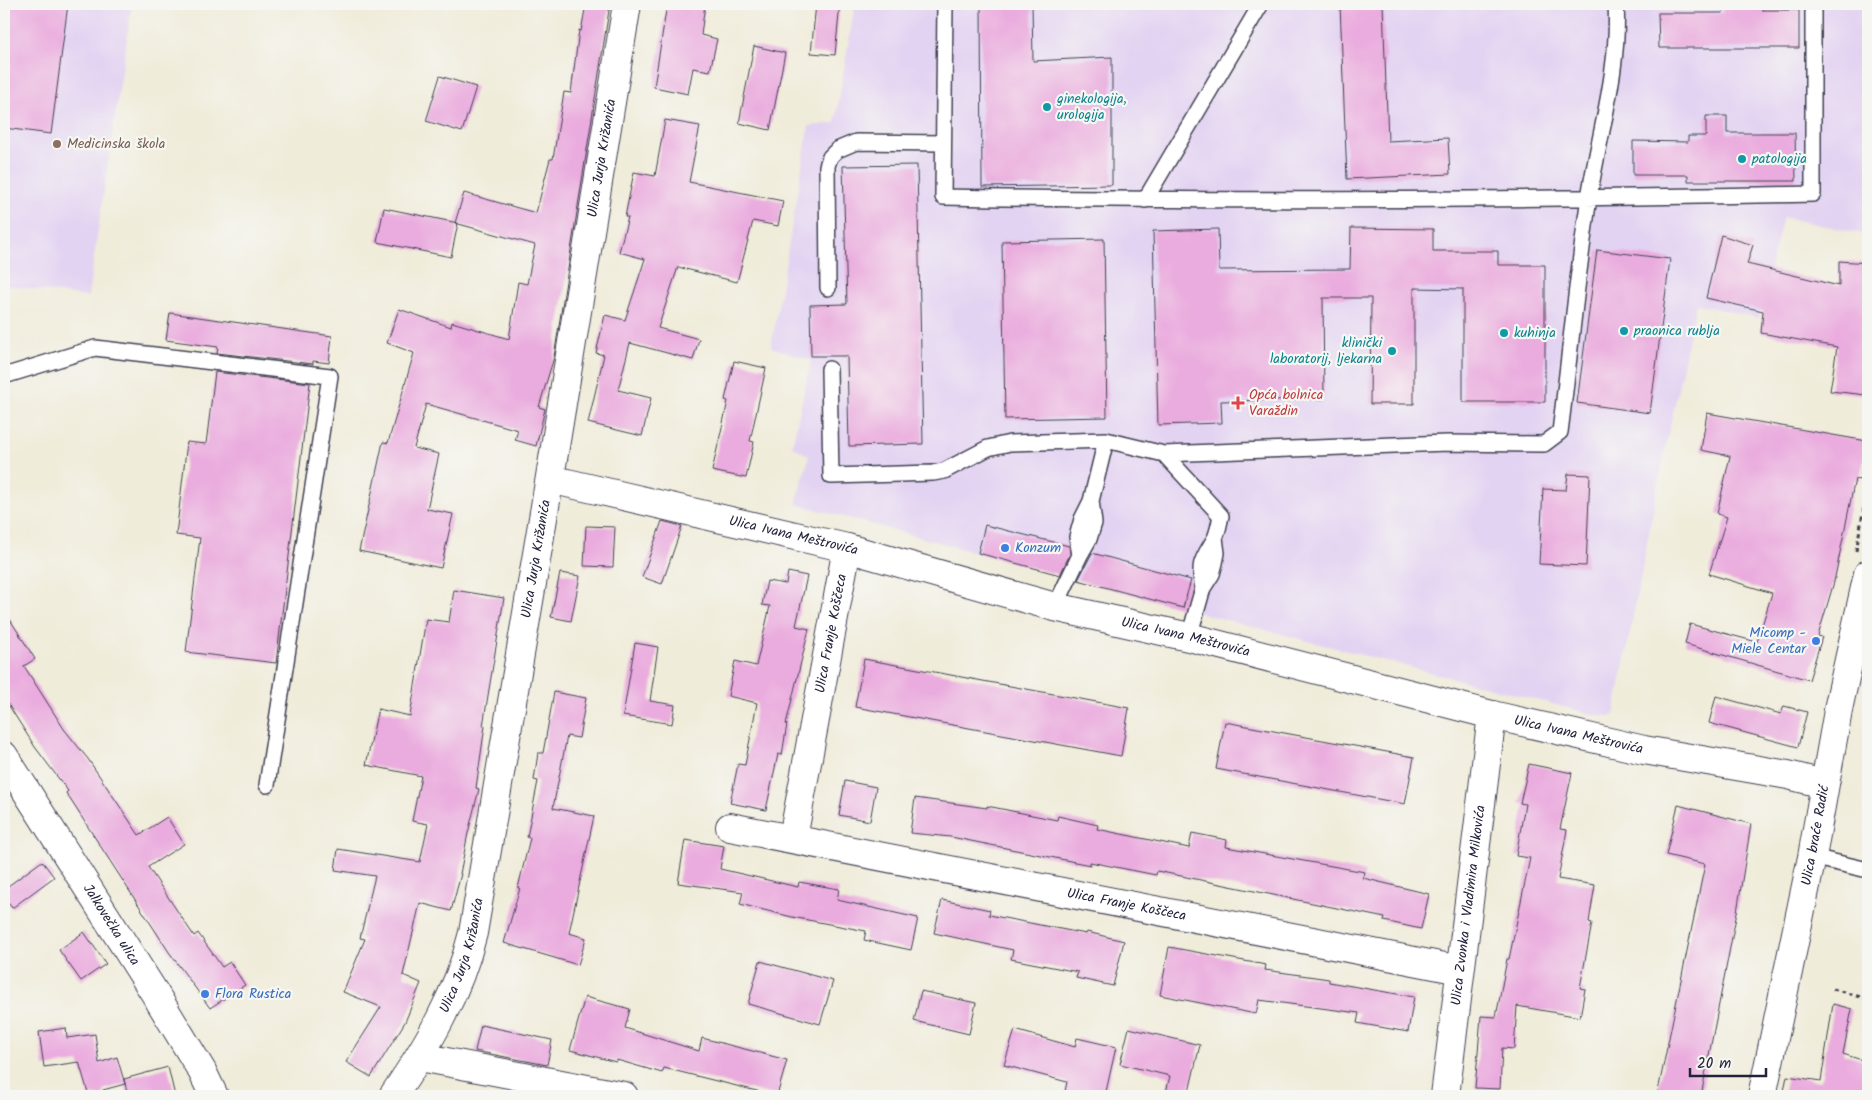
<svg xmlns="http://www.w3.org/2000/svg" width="1872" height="1100" font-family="Kalam,sans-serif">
  <rect width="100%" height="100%" fill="#f6f6f2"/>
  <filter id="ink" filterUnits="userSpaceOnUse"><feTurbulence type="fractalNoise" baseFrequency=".02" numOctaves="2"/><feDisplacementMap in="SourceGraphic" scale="10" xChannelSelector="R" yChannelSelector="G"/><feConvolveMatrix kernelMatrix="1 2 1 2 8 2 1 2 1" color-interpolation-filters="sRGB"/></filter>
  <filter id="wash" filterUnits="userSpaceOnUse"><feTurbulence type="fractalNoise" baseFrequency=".0096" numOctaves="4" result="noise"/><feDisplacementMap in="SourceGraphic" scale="20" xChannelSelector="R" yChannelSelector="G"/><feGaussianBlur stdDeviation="1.12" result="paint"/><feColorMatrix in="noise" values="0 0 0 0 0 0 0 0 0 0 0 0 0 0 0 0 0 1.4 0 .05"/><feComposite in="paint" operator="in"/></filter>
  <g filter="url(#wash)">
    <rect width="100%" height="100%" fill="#f0ecda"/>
    <!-- built -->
    <path fill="#e3d3f2" d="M4,4H132L88,297L4,285Z
      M855,4H1868V235L1783,217L1758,318L1696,304L1663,459L1614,716H1599L1223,619L796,504L809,456L792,446L811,360L771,347L809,126L835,123Z"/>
    <g id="blocks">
      <!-- building -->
      <path fill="#eaacde" d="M4,4H68L51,134L4,128Z
        M586,4H610L554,357L539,407L545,409L536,446L515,440L518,430L426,404L414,448L439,454L427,509L453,514L441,568L359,551L383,442L388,443L414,353L387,343L399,309L451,327L452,322L509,339L518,282L527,284L535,245L455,223L464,193L536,213L550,159H553L564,92L571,93L579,30L581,31Z
        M667,4H705L701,35L717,39L710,71L693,68L688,94L654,87Z
        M816,4H840L835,55L811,53Z
        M981,4H1032L1033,61L1112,57V185L982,187Z
        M1340,4H1383L1388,141L1448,138L1450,174L1347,179Z
        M1722,4H1762V10H1799V48H1659L1658,13H1723Z
        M754,46L785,53L770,130L739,123Z
        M440,76L476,87L462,132L426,121Z
        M1706,116H1727V133H1795L1796,181H1688V175H1633V141L1688,142V136H1706Z
        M665,120L700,126L689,182L783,201L778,226L753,221L737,282L678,267L658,328L699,339L693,360L630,343L618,390L651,398L642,436L588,423L604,355L596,353L605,315L625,320L645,259L619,252L628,217H625L634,172L655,176Z
        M917,165L923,444L849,446L847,356H811L810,305L847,304L843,166Z
        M384,208L458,223L451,257L377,242Z
        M1351,228L1433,229V251H1498V265H1545V402H1463V289L1414,288V404H1370L1371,298H1323L1324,399L1221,401L1222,423L1158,425L1153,231L1218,229L1219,270L1350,269Z
        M1721,235L1753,245L1747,264L1839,286V261L1868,263V384L1867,395L1830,391L1837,347L1761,333L1763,311L1706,298Z
        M1104,239L1107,417L1005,419L1002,241Z
        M1597,250L1670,259L1650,413L1577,403Z
        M170,313L332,336L329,363L313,361V364L217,353L218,347L166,340Z
        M734,361L766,368L750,441L754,442L746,478L712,471L728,401L725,400Z
        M215,372L310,383L276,663L186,652L200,538L176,535L187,442L206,444Z
        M1707,413L1867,441L1860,480L1855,479L1834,582L1818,636L1822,637L1809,680L1685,644L1690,624L1757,642L1772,593L1709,574L1727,517L1717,514L1730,456L1701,450Z
        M1568,474L1590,475L1586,566L1539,564L1543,489L1566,490Z
        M662,521L682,526L662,584L642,577Z
        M985,525L1069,546L1070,554L1060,575L978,553Z
        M586,526L615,527L613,567L584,566Z
        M1092,553L1191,580L1183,608L1078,580Z
        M788,572L807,576L796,626L809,629L786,724H787L782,755L778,754L766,810L730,803L738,764L745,765L757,703L728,696L735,661L756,666L770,606L762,605L767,581L786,584Z
        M560,573L580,576L571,621L551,617Z
        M454,590L504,598L483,726H485L476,788L479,789L468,833L460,874H461L451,911L420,903L403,975L421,983L405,1022L371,1077L346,1062L381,1007L343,992L365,939L360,938L375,876L335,870L338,849L420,862L428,824L412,821L421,776L366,765L378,709L410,716L426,619L449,622Z
        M4,610L35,659L24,666L64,729L88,759L139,835L167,817L184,844L148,867L194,936L198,933L222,967L230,962L245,985L210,1008L169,952L66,793L68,791L35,747L4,698Z
        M635,643L658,647L650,701L675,705L672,724L623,716Z
        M864,659L1129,708L1121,756L855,707Z
        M554,692L586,698L579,738L567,736L553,808L594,816L569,933L586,938L578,965L504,943L520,888H518L530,838L527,837L538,781L534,780L538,753H543Z
        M1716,696L1781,714L1784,706L1807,712L1798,747L1709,723Z
        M1225,722L1414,757L1405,804L1216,769Z
        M1529,764L1572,773L1560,829L1567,830L1558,879L1595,885L1589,922L1592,923L1580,988L1585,989L1580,1017L1517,1006L1514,1049L1502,1048L1500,1089L1475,1088L1481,1016L1496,1017L1507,959H1509L1530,858L1516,856L1525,804L1520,803Z
        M845,781L876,787L870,821L839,815Z
        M915,798L987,808V806L1057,820L1058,816L1098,825L1097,829L1189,848L1192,833L1227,840L1226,847L1365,872L1363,878L1429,894L1421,929L1384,921L1385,918L1157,871L1156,875L1090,862V865L951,837L910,833Z
        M1678,805L1751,824L1737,912L1701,1096H1657L1705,864L1666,855Z
        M685,840L724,846L720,869L798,887L799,882L839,889L837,900L918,918L911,950L864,940L866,931L792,917L740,904L743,892L678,883Z
        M42,861L54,877L12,908L4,897V889Z
        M942,900L990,910L989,915L1086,934L1087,932L1124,941L1113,986L1076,978L1078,972L1011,959L1013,950L934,933Z
        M84,932L106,964L81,981L59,950Z
        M1169,947L1266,965L1265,970L1329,979V982L1414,997L1408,1032L1357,1023L1359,1013L1259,1000L1256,1014L1160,995Z
        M760,961L833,981L820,1024L748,1004Z
        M921,991L976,1003L969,1034L914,1021Z
        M585,997L630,1009L625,1028L699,1051L702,1038L787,1060L777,1096L664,1068L662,1073L617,1060L616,1062L570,1050Z
        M1833,1004L1852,1009L1843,1054L1868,1062V1096H1783L1787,1076L1821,1081Z
        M481,1025L552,1040L547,1065L475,1051Z
        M66,1028L67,1038L95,1034L99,1063L117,1057L125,1084L103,1090L104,1096H89L79,1062L44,1067L39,1032Z
        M1129,1028L1200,1045L1188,1096H1165L1170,1076L1120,1064Z
        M1015,1030L1075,1047L1077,1038L1116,1047L1105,1096H1064L1067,1082L1004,1065Z
        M168,1067L175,1096H128L124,1079Z"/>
    </g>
  </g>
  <g filter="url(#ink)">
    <use href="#blocks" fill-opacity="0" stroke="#414053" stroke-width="1"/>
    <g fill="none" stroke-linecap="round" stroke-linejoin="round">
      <defs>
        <path id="service" d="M945,4L943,197C1233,202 1523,200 1813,194V4
          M1145,200L1261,4
          M828,288L827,166L830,157L837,150L856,142L943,143
          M829,369L831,476L933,473L944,471L988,448L1010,443L1106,440L1164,454L1447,443L1544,444L1560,432C1570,354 1577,276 1589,198C1599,134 1620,69 1616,4
          M4,376L95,348L330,376L267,785
          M1164,454L1221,516C1219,524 1218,533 1214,540C1202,560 1198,563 1203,588
          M1080,555L1077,537L1082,519L1091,501L1106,440
          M1055,607L1080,555L1089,539L1094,523L1091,501
          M1189,637L1203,588L1212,574L1215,563L1217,553L1215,538
          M1812,857L1868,870"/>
        <g id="minor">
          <path id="s1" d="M550,479L847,548L1055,607L1189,637L1492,715L1644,750L1788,775L1824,784"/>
          <path id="s2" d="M730,827L1460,970"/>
          <path id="s3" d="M793,838L847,548"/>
          <path d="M420,1057L624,1096"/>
          <path id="s4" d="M1445,1096L1492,715"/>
        </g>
        <g id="tertiary">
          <path id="s5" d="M393,1096C428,1045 458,994 473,933L554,453L627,4"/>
        </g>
        <g id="secondary">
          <path id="s6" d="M4,756L154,992L202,1071L214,1096"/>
          <path id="s7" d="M1762,1096L1812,857L1839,705L1868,574"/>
        </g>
      </defs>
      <!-- service casing -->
      <use href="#service" stroke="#414053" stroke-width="18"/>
      <!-- minor casing -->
      <use href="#minor" stroke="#414053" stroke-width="30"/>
      <!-- tertiary casing -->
      <use href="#tertiary" stroke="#414053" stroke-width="30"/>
      <!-- secondary casing -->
      <use href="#secondary" stroke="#414053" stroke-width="30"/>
      <!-- path -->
      <path stroke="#414053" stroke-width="3" stroke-dasharray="4 4" stroke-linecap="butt" d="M1856,551L1868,485
        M1833,989L1868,999"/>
      <!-- service -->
      <use href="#service" stroke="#fff" stroke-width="15"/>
      <!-- minor -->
      <use href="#minor" stroke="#fff" stroke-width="28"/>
      <!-- tertiary -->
      <use href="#tertiary" stroke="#fff" stroke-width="28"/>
      <!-- secondary -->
      <use href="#secondary" stroke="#fff" stroke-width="28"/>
    </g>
  </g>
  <!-- markers -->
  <g fill="#0f9aa8" stroke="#f6f6f2" stroke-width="2">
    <circle cx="1047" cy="107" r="5"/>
    <circle cx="1742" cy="159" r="5"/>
    <circle cx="1624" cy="331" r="5"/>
    <circle cx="1504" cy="333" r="5"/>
    <circle cx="1392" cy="351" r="5"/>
  </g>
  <circle fill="#8d6e63" stroke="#f6f6f2" stroke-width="2" cx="57" cy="144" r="5"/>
  <path fill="#e0444e" stroke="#f6f6f2" stroke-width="2" d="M1235.5 395.5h5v5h5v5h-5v5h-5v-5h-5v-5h5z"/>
  <g fill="#3f7fe0" stroke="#f6f6f2" stroke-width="2">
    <circle cx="1005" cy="548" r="5"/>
    <circle cx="1816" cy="641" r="5"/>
    <circle cx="205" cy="994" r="5"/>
  </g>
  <g text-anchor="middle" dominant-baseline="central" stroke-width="4.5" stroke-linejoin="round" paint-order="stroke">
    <!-- culture labels -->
    <g font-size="14" fill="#0d838f" stroke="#f6f6f2" text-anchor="start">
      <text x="1057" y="99">ginekologija,<tspan x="1057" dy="16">urologija</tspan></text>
      <text x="1752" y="159">patologija</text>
      <text x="1634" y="331">praonica rublja</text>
      <text x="1514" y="333">kuhinja</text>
      <text x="1382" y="343" text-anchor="end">klinički<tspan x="1382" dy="16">laboratorij, ljekarna</tspan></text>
    </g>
    <!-- education labels -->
    <g font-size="14" fill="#785e54" stroke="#f6f6f2" text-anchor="start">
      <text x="67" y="144">Medicinska škola</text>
    </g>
    <!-- street labels -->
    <g font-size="14" fill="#22223b" stroke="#f6f6f2">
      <text stroke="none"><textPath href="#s5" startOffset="968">Ulica Jurja Križanića</textPath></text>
      <text stroke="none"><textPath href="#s1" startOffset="250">Ulica Ivana Meštrovića</textPath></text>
      <text stroke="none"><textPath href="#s5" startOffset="562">Ulica Jurja Križanića</textPath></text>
      <text stroke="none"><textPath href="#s3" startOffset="208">Ulica Franje Koščeca</textPath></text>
      <text stroke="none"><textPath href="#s1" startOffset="655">Ulica Ivana Meštrovića</textPath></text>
      <text stroke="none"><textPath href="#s1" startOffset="1060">Ulica Ivana Meštrovića</textPath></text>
      <text stroke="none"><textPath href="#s7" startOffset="266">Ulica braće Radić</textPath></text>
      <text stroke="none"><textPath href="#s2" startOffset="404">Ulica Franje Koščeca</textPath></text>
      <text stroke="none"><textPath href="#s4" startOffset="192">Ulica Zvonka i Vladimira Milkovića</textPath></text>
      <text stroke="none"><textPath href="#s6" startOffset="200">Jalkovečka ulica</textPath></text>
      <text stroke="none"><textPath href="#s5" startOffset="158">Ulica Jurja Križanića</textPath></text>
    </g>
    <!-- health labels -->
    <g font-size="14" fill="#be3a42" stroke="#f6f6f2" text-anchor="start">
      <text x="1249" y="395">Opća bolnica<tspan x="1249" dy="16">Varaždin</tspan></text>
    </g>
    <!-- shop labels -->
    <g font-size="14" fill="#366cbe" stroke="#f6f6f2" text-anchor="start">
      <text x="1015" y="548">Konzum</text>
      <text x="1806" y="633" text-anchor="end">Micomp -<tspan x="1806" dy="16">Miele Centar</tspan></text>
      <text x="215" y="994">Flora Rustica</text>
    </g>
  </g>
  <!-- margin -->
  <rect width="1872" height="1100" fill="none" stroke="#f6f6f2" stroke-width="20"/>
  <!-- scale -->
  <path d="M1690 1068v8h76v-8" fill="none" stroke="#22223b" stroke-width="2.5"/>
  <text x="1697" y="1068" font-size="15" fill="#22223b" stroke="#f6f6f2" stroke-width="4" paint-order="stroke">20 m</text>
</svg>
